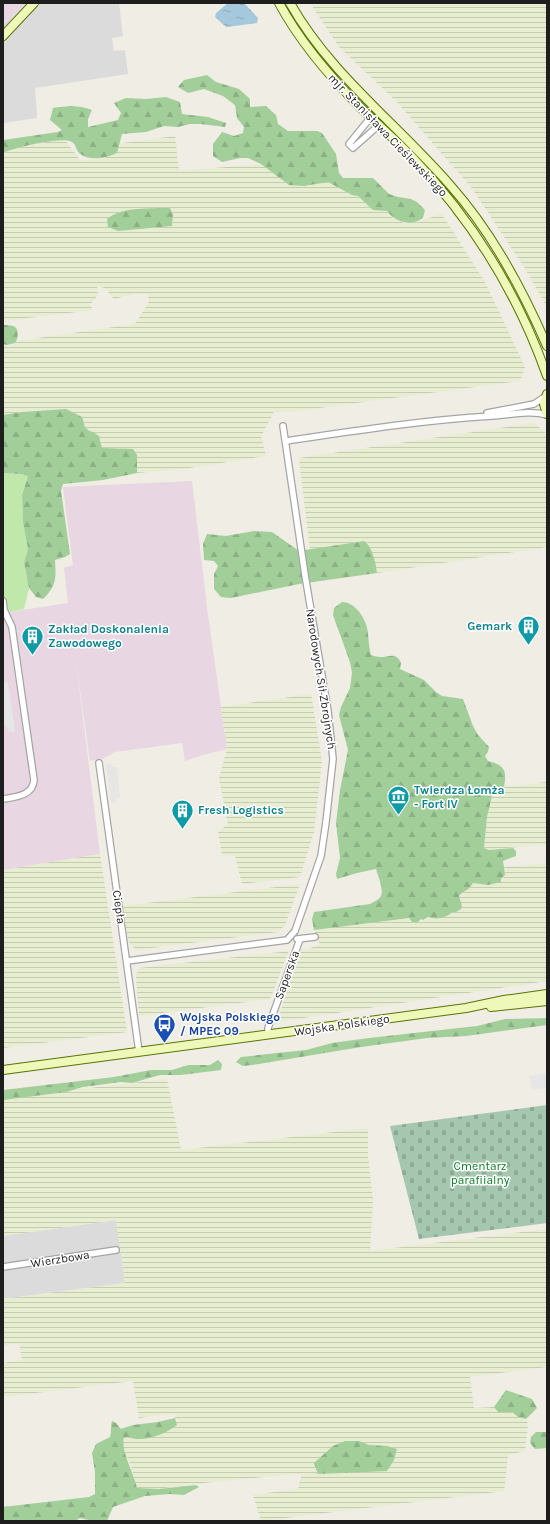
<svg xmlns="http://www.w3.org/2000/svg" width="550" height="1524" font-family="Karla,sans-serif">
  <defs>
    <pattern id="farmland-rules" width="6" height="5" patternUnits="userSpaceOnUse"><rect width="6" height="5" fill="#e7edd0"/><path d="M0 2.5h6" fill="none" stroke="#c6cbb2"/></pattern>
    <pattern id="forest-firs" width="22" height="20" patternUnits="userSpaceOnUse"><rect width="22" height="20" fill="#a2ce9a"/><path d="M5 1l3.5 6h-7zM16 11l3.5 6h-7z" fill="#8bb084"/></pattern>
    <pattern id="cemetery-stones" width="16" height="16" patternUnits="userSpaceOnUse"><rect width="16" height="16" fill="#a6c7af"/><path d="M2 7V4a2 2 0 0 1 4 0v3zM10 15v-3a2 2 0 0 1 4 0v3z" fill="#8eaa96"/></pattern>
    <pattern id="water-ripples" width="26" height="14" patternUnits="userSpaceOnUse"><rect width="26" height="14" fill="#a5c8dc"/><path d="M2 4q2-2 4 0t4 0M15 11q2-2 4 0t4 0" fill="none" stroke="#8eabbc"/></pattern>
  </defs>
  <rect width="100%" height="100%" fill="#efede4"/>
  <!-- residential -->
  <path fill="#dcdbdb" d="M26,3H119L123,36L112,38L114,51L125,50L128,74L35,88L37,118L3,123V26Z
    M116,1220L125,1283L3,1299V1236Z"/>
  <!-- industrial -->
  <path fill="#e8d6e2" d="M3,3H26L3,26Z
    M192,481L208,615L227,749L203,755L185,761L182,743L115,752L102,759L90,761L75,655L100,854L3,870V613L68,603L64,568L73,565L63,487Z"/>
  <!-- farmland -->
  <path fill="url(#farmland-rules)" fill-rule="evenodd" d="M330,3H547V307L524,267L471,187L396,101L339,47L312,6Z
    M175,136L179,171L261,164L289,185L328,182L352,195L358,196L373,210L387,211L391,217L404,223L416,222L442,214L485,282L525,367L520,381L290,412H274L261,436L266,456L189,468L137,473V455L133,449L102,448L101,442L66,409L22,412L3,415V346L12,345L17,341L135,324L149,302L148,294H135L114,299L105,288L97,286L98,295L90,305L93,310L3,321V153L18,147L64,139L81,161L106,158L108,145ZM158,208L173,215L172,226L118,231L113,214L130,210Z
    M534,423L547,434V547L377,573L376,567L368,544L364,541L310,550L299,458Z
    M311,694L322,761L314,832L300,877L242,884L235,856L222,855L218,832L228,824L219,778L227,749L221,707Z
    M547,782V844L489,850L484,848L487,817L494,788Z
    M100,854L127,1032L3,1048V870Z
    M547,863V981L277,1022L300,951L320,945L314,930L391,919H409L410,921L416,923L430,918H438L449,915L459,901V896L462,893L470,888L473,883L488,885L501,881L505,875L504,867Z
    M300,884L285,925L278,932L136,950L128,941L123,906Z
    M289,951L270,999L139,1016L136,976L139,968Z
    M167,1079L181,1150L368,1128V1156L373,1199L370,1251L547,1229V1367L470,1377L474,1408L494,1407L498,1412H512L518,1417L526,1419L528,1424L525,1451L508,1455L504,1491L261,1521L253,1495L298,1489L302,1473L184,1485L159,1489L137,1488L130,1463L123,1450L122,1442L124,1437L137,1439L149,1438L177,1425L175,1418L176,1413L139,1418L133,1381L3,1397V1363L22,1360L19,1343L3,1346V1299L125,1283L116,1220L3,1236V1098ZM359,1441L369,1445L387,1446L397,1449L394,1460Z"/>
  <!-- grass -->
  <path fill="#c1e8ab" d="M3,473L21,474L28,475L22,495L23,522L28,549L24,563L29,588L24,609L3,613Z"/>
  <!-- forest -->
  <path fill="url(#forest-firs)" d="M207,75L216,82L239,89L250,99V107L266,106L276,115L278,124L288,131H317L322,133L336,154L339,173L343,178H373L389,194L398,197L411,199L417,202L425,210L423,218C411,227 395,222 387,211L373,210L358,196L352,195L328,182L304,186L289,185L261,164L248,158H240L222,162L213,156V144L222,132L234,136L243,133L244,127L237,118L235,105L223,96L204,89L188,93L178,87L184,80Z
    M166,97L180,102L182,114L208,117L226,123L225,127L201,124H190L178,127L164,126L146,132L122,134L117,153C106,158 90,162 79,153C76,150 76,144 72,142C64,136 13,148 3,153V140L58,132L62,130L50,120L53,108C67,106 78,105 92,110L88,119V127L118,120L121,113L114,103L126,98L146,99Z
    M158,208H170L173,215L172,226L118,231L108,227L107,219C120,208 141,209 158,208Z
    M3,325C6,325 10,325 13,326C20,328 18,339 15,343L7,345L3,344Z
    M66,409L82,417L85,427L89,431L93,432L99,436L102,448L133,449L137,455V473L103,480L63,484L61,491L70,554L65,557L55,560C56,577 57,586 43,599L36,597L29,588L24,563L28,549L23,522L22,495L28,476L21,474L3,473V415L22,412Z
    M254,531L272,532L299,551L364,541C372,546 376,563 377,573L299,584L231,598L221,597L214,589V574L218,566L214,561L204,560L203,544L207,534L226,536Z
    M342,602C353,602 362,613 366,624C369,633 368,645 371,655C374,656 377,657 381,657C389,658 395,651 401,663L400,669L424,680L436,692L442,696L463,699L473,726L478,735L489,747L488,752L485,756L488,761C505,765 507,771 504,787L494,788L487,817L484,848L489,850L513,848L516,851V856L503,861L505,875L501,879V882L488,885L473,883C469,891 464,890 459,896L462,906L461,909L456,912H452C447,918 435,920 428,917L423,920L421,919L417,923L412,922L409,918L314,930L312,919L314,912L370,904C373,902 379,900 381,896C384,890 378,876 376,869L357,873L337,879L336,874L340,858L336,823L340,790L348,750L339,715L341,707L350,688L352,673L350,662L333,615L334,608Z
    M547,1018V1025L466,1036L427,1038L361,1047L252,1065L243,1066L236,1062L241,1057L306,1050L332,1043L369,1038L477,1026L505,1019Z
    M218,1060L222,1064L221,1070L181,1075H160L132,1083L121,1082L83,1087L66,1092L3,1100V1090L114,1077L151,1070H172L188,1065H210Z
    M506,1390L532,1399L537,1408L526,1419L518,1417L512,1412H498L494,1407Z
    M175,1418L177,1425C167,1433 150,1440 137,1439C133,1439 129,1437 124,1437C120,1450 134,1473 137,1488L159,1489L196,1485L199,1487L184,1495L170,1494L145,1496L113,1507L107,1521H93L80,1518L75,1521H3V1507L89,1497L95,1494V1472L92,1453L96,1444L110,1437C112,1431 110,1427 112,1421L116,1423L121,1429L133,1425L158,1422Z
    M536,1432H547V1448L535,1449L530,1443L531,1437Z
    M345,1441H359L369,1445L387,1446L397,1449L394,1460L387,1471L318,1474L314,1463L333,1446Z"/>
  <!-- cemetery -->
  <path fill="url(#cemetery-stones)" d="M547,1105V1223L419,1239L390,1126Z"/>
  <!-- parking -->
  <path fill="#e6e6e6" d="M8,682L15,732H9L5,725H3V683Z
    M111,763L112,767H117L120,798H116L117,802L111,803L106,764Z
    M547,1073V1088L532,1090L529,1076Z"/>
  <!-- water -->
  <path fill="url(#water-ripples)" d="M228,3H244L258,18L257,23L226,27L215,17L216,13Z"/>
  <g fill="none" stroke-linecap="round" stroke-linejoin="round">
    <defs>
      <path id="street" d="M371,117L349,144L353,148L379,125
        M487,413L534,404L546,396
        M286,441C353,431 424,420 492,416C510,415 530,410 547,415
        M3,601L4,610L12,627L34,780C33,796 15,797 3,799
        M99,763L139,1052
        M297,939L315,937
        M127,961L287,940L295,931L321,856L326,822L333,759L328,711L305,575L283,426
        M268,1035V1028L300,939
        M3,1267L116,1250"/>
      <path id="secondary" d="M279,3C300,42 329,76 361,108C378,125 396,140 413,158C473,221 518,294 547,376
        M290,3C330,74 397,124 450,185C492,232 522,288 547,346
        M3,36L34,3
        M547,394L544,404L547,414
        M491,1007L547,1001
        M3,1070L466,1008L504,1000L547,994"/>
    </defs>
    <!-- street casing -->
    <use href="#street" stroke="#a5a5a5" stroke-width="8"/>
    <!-- secondary casing -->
    <use href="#secondary" stroke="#597406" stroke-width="10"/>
    <!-- street -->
    <use href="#street" stroke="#fff" stroke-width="5.5"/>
    <!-- secondary -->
    <use href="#secondary" stroke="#edf8b9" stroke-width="8"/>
  </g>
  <!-- icons -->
  <defs>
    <symbol id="building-pin" viewBox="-11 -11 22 30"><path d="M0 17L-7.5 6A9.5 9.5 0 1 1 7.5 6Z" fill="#0f9aa8" stroke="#fff"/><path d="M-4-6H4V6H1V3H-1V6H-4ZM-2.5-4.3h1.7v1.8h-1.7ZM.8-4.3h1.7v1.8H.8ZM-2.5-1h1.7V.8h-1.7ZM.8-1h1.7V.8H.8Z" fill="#fff"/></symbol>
    <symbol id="museum-pin" viewBox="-11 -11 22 30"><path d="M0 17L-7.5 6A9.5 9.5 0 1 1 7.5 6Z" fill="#0f9aa8" stroke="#fff"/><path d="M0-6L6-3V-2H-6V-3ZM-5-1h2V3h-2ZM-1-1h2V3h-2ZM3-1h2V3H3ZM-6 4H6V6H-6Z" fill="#fff"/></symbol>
    <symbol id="bus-pin" viewBox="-11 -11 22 30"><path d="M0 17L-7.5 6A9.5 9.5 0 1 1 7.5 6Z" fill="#1a4fb4" stroke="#fff"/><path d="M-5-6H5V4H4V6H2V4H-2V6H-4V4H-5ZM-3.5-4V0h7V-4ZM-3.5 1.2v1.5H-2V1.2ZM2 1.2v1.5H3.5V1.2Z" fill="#fff"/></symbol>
  </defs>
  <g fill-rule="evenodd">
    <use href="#building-pin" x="516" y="614" width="25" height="34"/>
    <use href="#building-pin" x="20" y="624" width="25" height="34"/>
    <use href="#museum-pin" x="386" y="784" width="25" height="34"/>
    <use href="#building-pin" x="170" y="798" width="25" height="34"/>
    <use href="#bus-pin" x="152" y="1012" width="25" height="34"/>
  </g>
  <g text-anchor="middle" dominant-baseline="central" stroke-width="3" stroke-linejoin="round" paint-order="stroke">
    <!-- street labels -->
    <g font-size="12" fill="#1e1e1e" stroke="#fff">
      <text transform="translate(388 135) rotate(46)">mjr. Stanisława Cieślewskiego</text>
      <text transform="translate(321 679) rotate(81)">Narodowych Sił Zbrojnych</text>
      <text transform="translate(119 907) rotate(82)">Ciepła</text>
      <text transform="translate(287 975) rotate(-70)">Saperska</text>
      <text transform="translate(342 1025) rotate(-8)">Wojska Polskiego</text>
      <text transform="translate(60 1259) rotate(-9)">Wierzbowa</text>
    </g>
    <!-- culture labels -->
    <g font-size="12" font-weight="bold" fill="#0d838f" stroke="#fff" text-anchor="start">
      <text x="512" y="626" text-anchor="end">Gemark</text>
      <text x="48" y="629">Zakład Doskonalenia<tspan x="48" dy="14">Zawodowego</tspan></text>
      <text x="414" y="790">Twierdza Łomża<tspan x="414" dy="14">- Fort IV</tspan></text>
      <text x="198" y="810">Fresh Logistics</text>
    </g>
    <!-- transit labels -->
    <g font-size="12" font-weight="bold" fill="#164399" stroke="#fff" text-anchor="start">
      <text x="180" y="1017">Wojska Polskiego<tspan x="180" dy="14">/ MPEC 09</tspan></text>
    </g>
    <!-- park labels -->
    <g font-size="12" fill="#0d7b25" stroke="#fff">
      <text x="480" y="1166">Cmentarz<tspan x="480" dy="14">parafiialny</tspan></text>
    </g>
  </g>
  <!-- border -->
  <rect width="550" height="1524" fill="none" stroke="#1e1e1e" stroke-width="8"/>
</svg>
